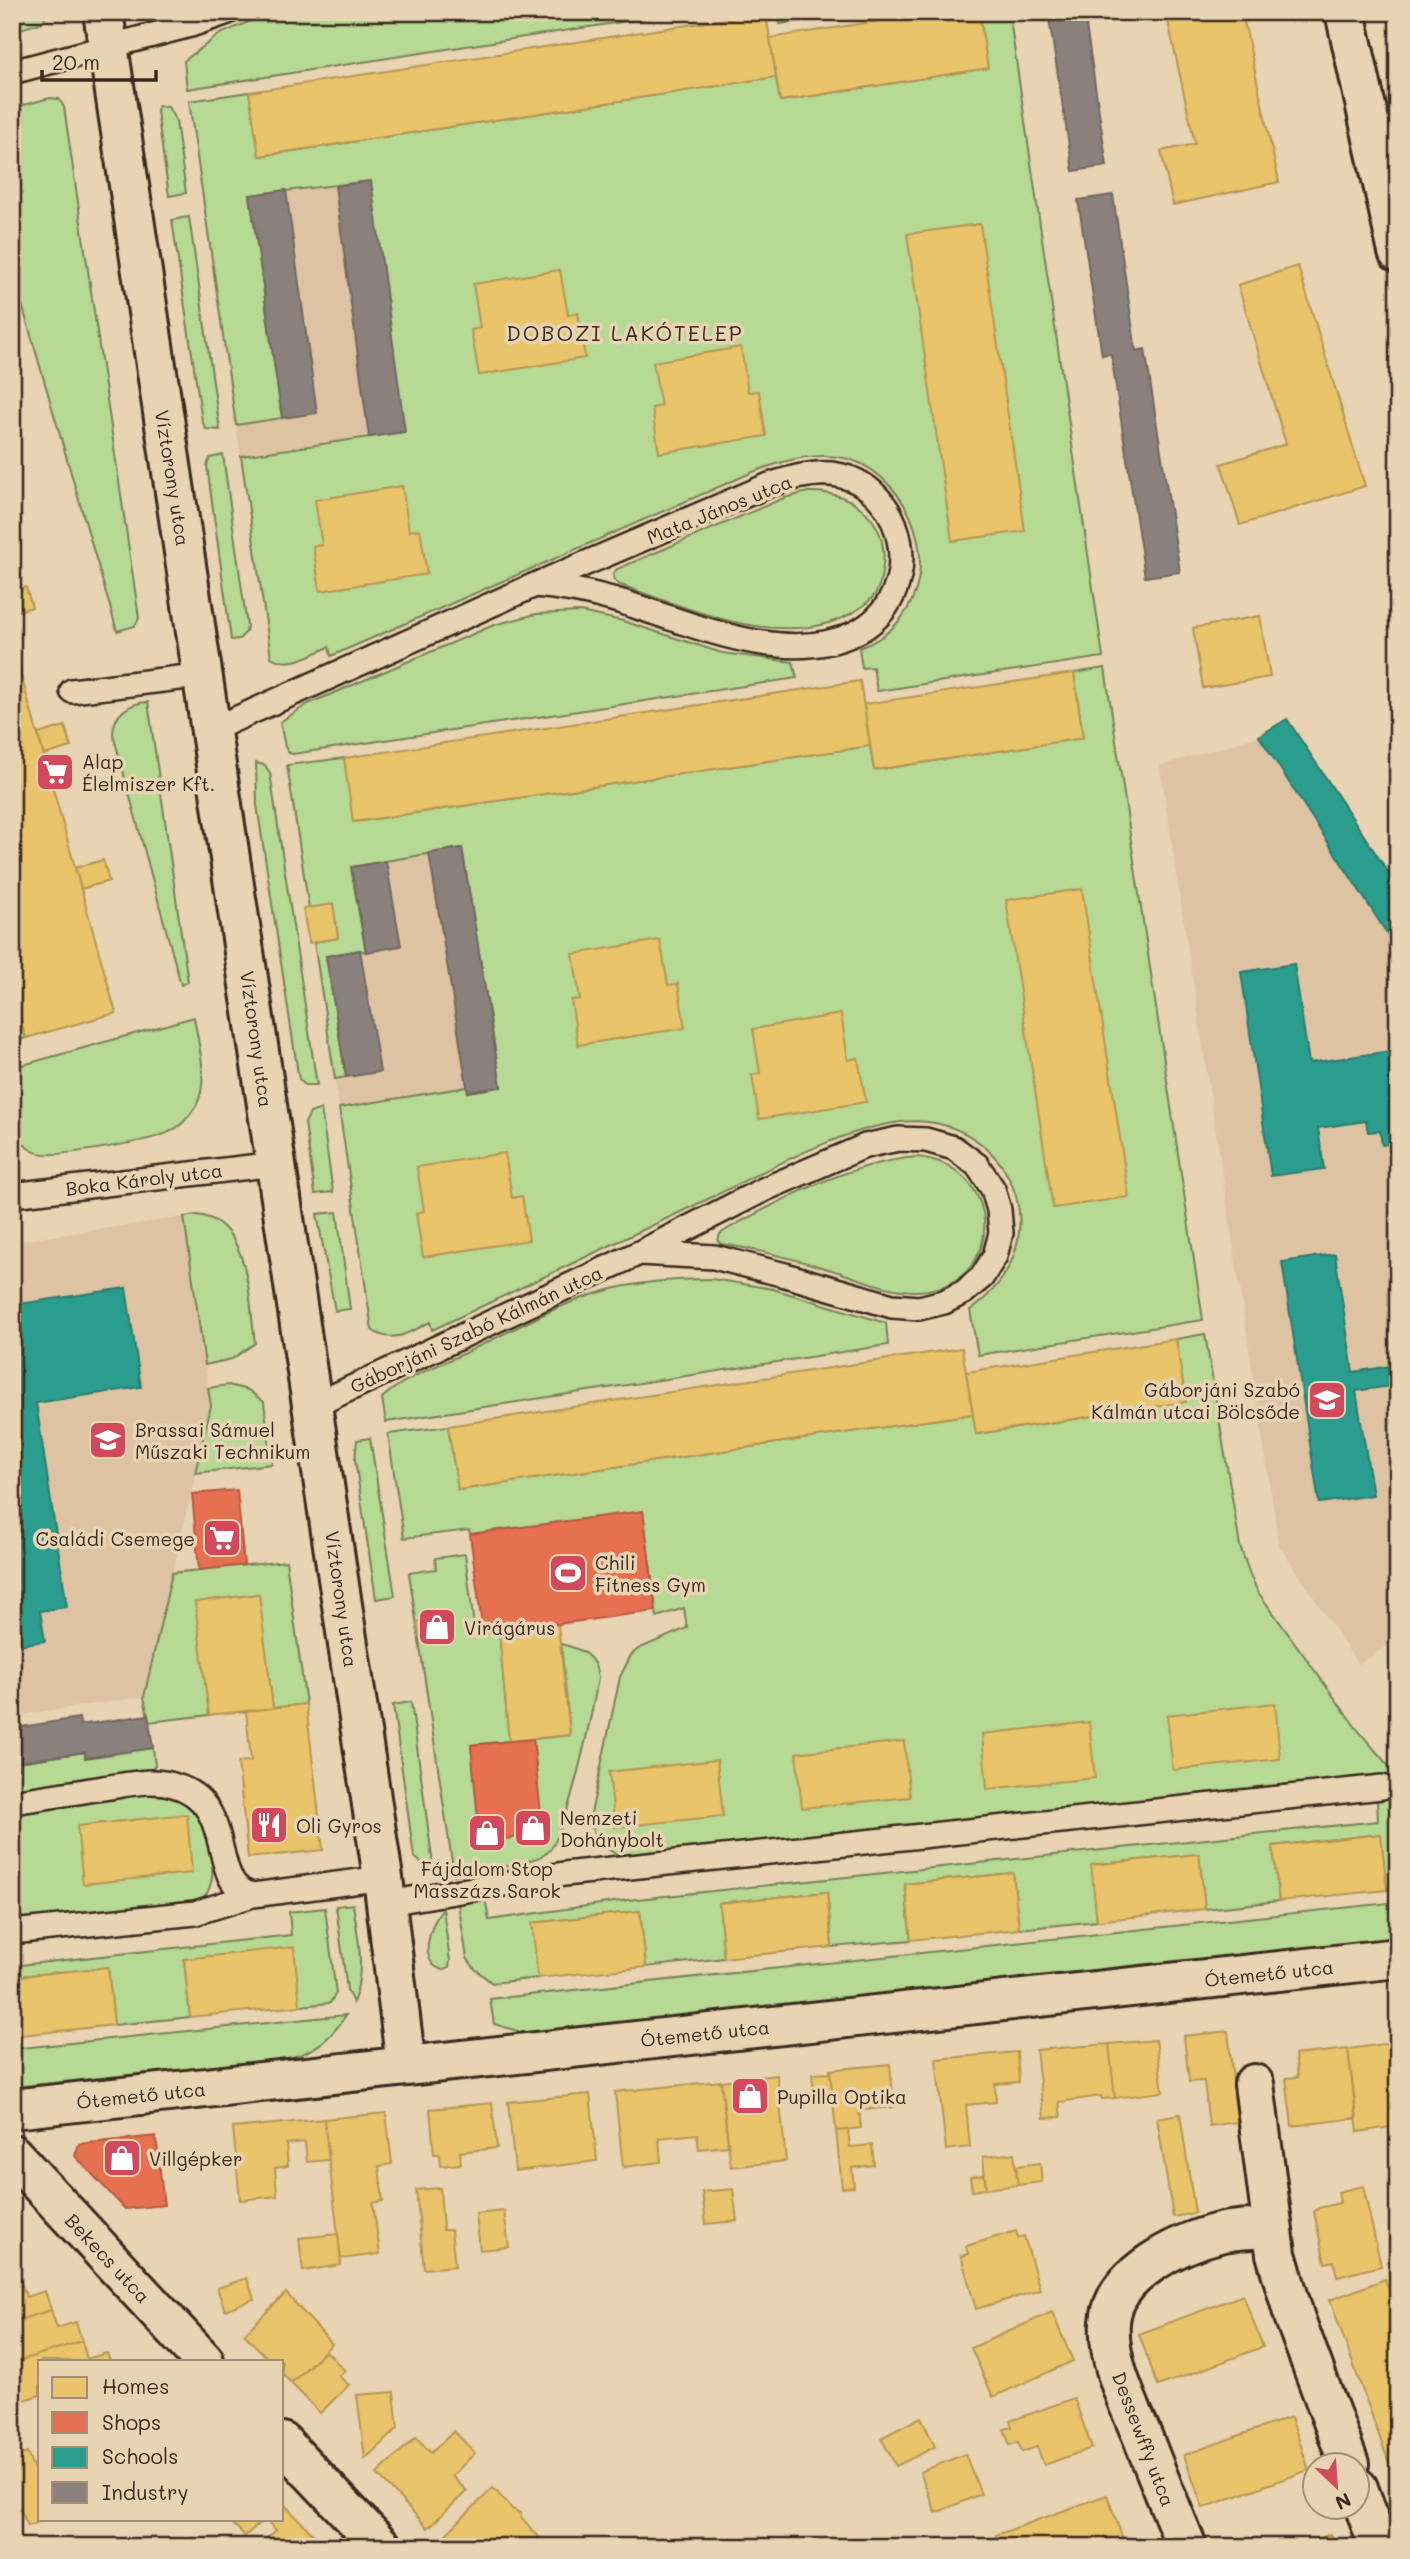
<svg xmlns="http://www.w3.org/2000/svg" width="1410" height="2559" font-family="Mali,sans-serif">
  <rect width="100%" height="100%" fill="#e8d3b2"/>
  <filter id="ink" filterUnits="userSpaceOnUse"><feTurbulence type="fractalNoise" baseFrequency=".0143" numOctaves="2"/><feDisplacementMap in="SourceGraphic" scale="14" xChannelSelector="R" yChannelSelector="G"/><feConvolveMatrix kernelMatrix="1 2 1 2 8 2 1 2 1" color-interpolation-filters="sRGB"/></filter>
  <g filter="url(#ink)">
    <!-- built -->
    <path fill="#ddc3a2" d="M335,186L369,437L241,456L236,425L317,412L286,190Z
      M1259,736L1398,950V1639L1358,1664L1279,1545L1160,766Z
      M429,853L467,1087L339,1108L335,1079L380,1071L360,950L366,952L401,946L386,861Z
      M184,1217L211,1406L144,1697L12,1716V1242Z"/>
    <!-- green -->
    <path fill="#b6d994" stroke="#788259" stroke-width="2" d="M12,12H49L41,23L13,31L17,53L12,54Z
      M272,12H686L187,89L184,61L220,34Z
      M778,12H854L780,24Z
      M979,12H1009L1103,657L877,691L873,667L862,668L859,648C929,623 937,540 892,488C881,476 868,465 852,460C818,450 785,460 753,472L331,656L329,647C310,655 290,669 271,657L241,456L404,432L370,181L250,195L282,418L236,425L189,101L249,92L260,156L776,77L780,101L987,68Z
      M50,98L59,99L64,107L139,618L135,626L117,631L12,270V108Z
      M158,106L168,107L176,121L186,193L169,196L157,111Z
      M189,217L220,430L206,429L202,421L172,220Z
      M223,455L247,626L246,632L239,639L231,640L230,632L207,466L210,458Z
      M808,492C855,490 892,523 882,572C881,581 879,590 873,597C860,611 839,621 821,625C754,639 681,606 618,584L614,580L613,574L617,569L784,498Z
      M580,612L623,621L722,653L793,662L797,678L293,754L289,753L285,747L280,722L308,704L494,625L536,614Z
      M1105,668L1203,1320L978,1355L970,1310C1066,1243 1011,1111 901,1122C840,1129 765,1171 710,1198C617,1242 525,1286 432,1330L430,1322C411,1332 392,1345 372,1330L339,1108L467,1087L468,1092L501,1086L462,848L351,867L366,952L360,950L326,956L346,1077L335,1079L314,942L338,938L333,905L309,908L287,765L344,758L354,822L870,746L874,770L1083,738L1074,673Z
      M148,702L188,982L181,985L113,734C113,714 129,703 148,702Z
      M256,763L265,765L270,773L317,1085H305L299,1079L298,1074L257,805Z
      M12,991L26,1038L12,1042Z
      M194,1017C198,1044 210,1080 196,1106C190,1116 180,1127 169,1132C153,1141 63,1156 44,1154C37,1153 29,1150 25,1145C6,1127 12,1091 12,1068Z
      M321,1109L333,1192L315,1194L305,1123L310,1113Z
      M915,1157C1002,1163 1008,1278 928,1290C897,1295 864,1280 835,1271C798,1260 760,1250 721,1244L718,1241L720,1234L731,1227C788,1196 849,1164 915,1157Z
      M337,1212L350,1309L335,1311L317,1214Z
      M197,1215C251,1221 249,1303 255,1343L232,1359L205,1365L184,1217Z
      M712,1279L773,1289L886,1323L888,1345L386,1422L382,1398C405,1377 440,1365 467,1352C512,1331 557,1304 605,1291C640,1281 676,1279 712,1279Z
      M1205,1334L1240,1546L1250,1575L1258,1592L1357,1729L1398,1777V1888L1387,1890L1380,1834L1273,1846L1279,1901L1205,1909L1199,1854L1092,1865L1097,1921L1019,1929L1013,1873L905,1884L911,1940L832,1947L827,1892L719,1903L724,1958L646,1967L640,1911L533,1923L538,1978L492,1983L475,1969L467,1958L458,1903L485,1898L489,1920L628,1900L1378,1821L1377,1799L1389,1798L1387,1777L624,1856C604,1852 592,1837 590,1818L620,1677L631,1655L638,1649L687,1628L684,1608L657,1617L643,1511L470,1534L469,1530L404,1538L388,1434L448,1426L458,1490L973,1414L977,1434L1185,1402L1176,1339Z
      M228,1385L248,1390L264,1402L272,1464L195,1473L211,1406L208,1388Z
      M370,1438L395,1596L376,1599L355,1460L357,1440Z
      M465,1554L475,1634L499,1631L509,1741L471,1745L481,1841L543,1835L533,1739L570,1735L561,1644C581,1649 596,1655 598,1678C593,1709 567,1835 548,1852C532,1865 476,1871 454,1875L409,1573L436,1569L435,1558Z
      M286,1561L306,1704L273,1708L258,1594L196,1602L209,1715L149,1722L144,1697L172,1573Z
      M411,1702L434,1872L414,1857L393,1705Z
      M153,1748L155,1766L149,1773L12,1792V1770L19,1768L18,1762L85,1752V1757Z
      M153,1791C170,1796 185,1798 197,1812C209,1824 216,1870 210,1886C208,1894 203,1898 196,1903L12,1924V1811Z
      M1398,1902V1938L1387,1939L544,2032H521L494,2024L490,1999Z
      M353,1904C358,1939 366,1969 353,2003L347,1990L336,1906Z
      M325,1908L336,1993L330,2003L300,2006L184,1960L190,2017L114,2025L108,1967L12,1977V1966L291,1935L289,1912Z
      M443,1909L450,1961L449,1967L444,1970C416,1965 430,1923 443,1909Z
      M346,2015C331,2039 314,2052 286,2059L12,2087V2049Z"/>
    <!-- homes -->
    <path fill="#e9c46a" stroke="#b59653" stroke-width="2" d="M935,12H979L988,68L780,101L770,38Z
      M1166,12H1242L1279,182L1173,205L1161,151L1195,144Z
      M766,13L776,77L259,156L249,92Z
      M980,224L1025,531L952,541L907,234Z
      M1298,266L1365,486L1240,525L1221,464L1286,444L1238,285Z
      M560,270L568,315L578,313L585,358L479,375L471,330L480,328L473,284Z
      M741,347L748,392L759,391L766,436L659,453L652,408L661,406L653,362Z
      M402,486L409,531L420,529L427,574L320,591L313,546L322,545L315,500Z
      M26,587L32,607L12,613V591Z
      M1260,616L1270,677L1203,688L1193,628Z
      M12,643L116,1013L26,1038L12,991Z
      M1074,673L1083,738L874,770L864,704Z
      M860,681L870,746L353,822L344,758Z
      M65,726L71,747L44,755L38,734Z
      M103,860L109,881L81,889L75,868Z
      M1082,889L1129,1197L1053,1208L1006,900Z
      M333,904L338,938L309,943L303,909Z
      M660,940L668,985L678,984L685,1028L578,1045L571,1000L580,999L573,954Z
      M841,1014L848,1060L858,1058L866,1102L759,1119L752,1075L760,1073L753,1029Z
      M505,1153L512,1198L522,1196L529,1240L423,1257L416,1213L424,1211L417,1167Z
      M1176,1339L1186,1402L976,1434L966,1372Z
      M962,1348L973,1414L458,1490L448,1426Z
      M259,1594L273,1708L209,1715L195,1602Z
      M430,1620L432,1634L419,1636L417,1622Z
      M558,1624L570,1735L509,1741L499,1631Z
      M1275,1703L1280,1759L1173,1770L1167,1715Z
      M306,1704L323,1850L248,1858L238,1762L251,1761L246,1711Z
      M1089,1722L1095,1778L987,1789L982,1734Z
      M904,1741L910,1797L802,1808L796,1753Z
      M717,1760L723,1816L615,1827L609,1772Z
      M187,1814L192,1873L83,1884L77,1826Z
      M1381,1834L1387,1890L1279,1901L1273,1846Z
      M1199,1854L1205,1909L1097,1921L1091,1865Z
      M1013,1873L1019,1929L911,1940L905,1884Z
      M827,1892L832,1947L724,1958L719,1903Z
      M640,1911L646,1967L538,1978L532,1923Z
      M294,1947L300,2006L190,2017L184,1959Z
      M108,1967L114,2025L12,2036V1977Z
      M1228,2031L1237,2122L1209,2126L1204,2081L1189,2082L1184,2036Z
      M1156,2040L1163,2092L1115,2098L1109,2044Z
      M1398,2042V2126L1358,2132L1348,2049Z
      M1109,2044L1115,2098L1102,2099L1101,2096L1059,2102L1061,2117L1044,2118L1036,2050Z
      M1348,2049L1357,2118L1292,2126L1286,2078L1298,2077L1295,2055Z
      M1017,2052L1019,2082L995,2084L996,2102L966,2105L970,2147L946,2150L936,2059Z
      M890,2064L894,2107L859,2110L861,2128L836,2131L830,2070Z
      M830,2073L833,2100L815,2102L812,2074Z
      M777,2075L786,2161L731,2167L721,2081Z
      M721,2081L728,2146L699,2149L697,2134L659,2138L661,2162L623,2167L615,2092Z
      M590,2094L597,2161L515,2171L508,2102Z
      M492,2103L497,2148L460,2152L461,2164L441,2166L440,2154H434L430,2109Z
      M386,2113L392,2164L379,2166L383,2201L373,2203L380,2254L341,2259L324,2119Z
      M1180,2114L1195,2213L1173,2217L1157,2118Z
      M324,2119L329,2160L307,2162L305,2142L286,2144L288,2166L275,2168L277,2196L240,2200L233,2128Z
      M848,2130L850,2147L872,2145L874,2165L852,2168L854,2187L842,2188L836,2131Z
      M1014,2153L1018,2185L986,2189L983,2157Z
      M1040,2163L1042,2182L1018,2185L1016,2166Z
      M984,2175L986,2189L972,2191L970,2177Z
      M1363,2186L1381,2266L1337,2277L1334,2261L1325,2263L1314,2212L1319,2208L1340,2203L1338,2192Z
      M440,2188L443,2230H451L455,2266L424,2269L416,2190Z
      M733,2189L737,2221L706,2224L702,2192Z
      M504,2211L509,2247L480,2250L476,2214Z
      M1016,2231L1018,2238L1024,2236L1040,2290L976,2309L961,2256L968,2254L966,2246Z
      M338,2234L341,2265L303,2271L299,2238Z
      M247,2278L254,2299L225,2310L217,2288Z
      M20,2279L26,2297L45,2291L51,2310L12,2322V2282Z
      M1385,2279L1398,2314V2488L1330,2300Z
      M286,2293L332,2344L291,2383L282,2373V2361H270L244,2334Z
      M1243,2295L1263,2347L1158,2386L1139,2334Z
      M51,2310L57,2328L76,2322L82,2341L12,2363V2322Z
      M1052,2312L1073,2361L993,2397L971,2348Z
      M82,2341L87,2359L107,2353L110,2361H40V2395L18,2402L12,2384V2363Z
      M326,2351L345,2371L339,2376L349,2385L320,2413L291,2383Z
      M394,2392L398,2428L365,2459L357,2395Z
      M1074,2398L1092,2448L1044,2465L1037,2447L1022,2452L1018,2442L1010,2445L1004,2429L1012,2427L1010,2421Z
      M921,2417L935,2447L896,2466L881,2438Z
      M1291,2417L1309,2470L1203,2508L1184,2455Z
      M454,2431L475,2453L452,2476L467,2491L428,2528L377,2474L416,2437L431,2453Z
      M27,2453L34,2469L40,2466V2519H45L28,2526L12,2492V2459Z
      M965,2454L981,2494L936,2513L920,2472Z
      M493,2488L512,2509L520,2513L521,2517L539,2537L529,2547H446L440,2540Z
      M1107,2495L1126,2547H1000L996,2535Z
      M282,2502L325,2547H258L276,2530L265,2519H282Z
      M228,2519H264L245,2536Z
      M1330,2534L1335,2547H1298Z"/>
    <!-- shops -->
    <path fill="#e76f51" stroke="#b35a42" stroke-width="2" d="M237,1490L244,1565L199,1570L192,1494Z
      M643,1511L656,1611L483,1634L470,1534Z
      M533,1739L543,1835L480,1841L471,1745Z
      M156,2136L164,2205L125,2209L75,2156L79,2144Z"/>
    <!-- schools -->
    <path fill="#2a9d8f" stroke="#2f7a6d" stroke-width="2" d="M1287,719L1398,887V950L1259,736Z
      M1294,964L1309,1063L1398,1050V1143L1382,1145L1380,1131L1368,1132L1366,1121L1318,1128L1324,1169L1271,1176L1241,972Z
      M1398,1244V1281L1392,1245Z
      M1335,1254L1353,1372L1398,1365V1385L1356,1391L1373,1495L1319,1503L1282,1262Z
      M126,1288L141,1387L36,1403L67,1607L40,1611L45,1641L12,1646V1305Z"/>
    <!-- industry -->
    <path fill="#8a817c" stroke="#726760" stroke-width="2" d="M1048,12H1084L1107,166L1073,171Z
      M371,181L405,432L369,437L335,186Z
      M286,190L317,413L282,418L250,195Z
      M1113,195L1136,351L1145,349L1180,572L1145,577L1111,354L1102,355L1078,200Z
      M462,848L501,1087L468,1092L429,853Z
      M386,861L401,946L366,952L351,867Z
      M360,950L380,1072L346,1077L326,956Z
      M148,1715L153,1748L85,1758V1752L18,1762L19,1768L12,1770L14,1728L79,1718L80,1725Z"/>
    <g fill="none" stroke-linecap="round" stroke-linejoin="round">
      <defs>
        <path id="service" d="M12,72L191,25L228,12
          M72,691L204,675
          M211,730L535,585L769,485C788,479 810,472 831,474C908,482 929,596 855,633C785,668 688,622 619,601C591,593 564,587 535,585
          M12,1195L276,1164
          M313,1406L639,1253L765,1189L865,1146L898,1139L926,1140L954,1148L977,1165L993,1189L999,1210L1001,1233L995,1256L982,1277L964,1292L944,1302L919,1308L892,1306L785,1275L714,1257L639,1253
          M12,1802C43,1797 73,1793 103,1788C126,1785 151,1778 173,1785C240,1803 205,1885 253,1895
          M387,1903L564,1874L1382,1787
          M12,1932L195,1913L253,1895L383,1878"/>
        <path id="minor" d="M103,12L383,1878L406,2066
          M1345,12L1398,252
          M1254,2084L1276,2254L1295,2319L1349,2464
          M12,2109L1398,1958
          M12,2154L204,2361
          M282,2442L382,2547
          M1358,2488L1379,2547
          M1187,2547C1172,2511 1157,2475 1143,2438C1128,2402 1107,2362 1110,2322C1113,2274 1179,2243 1219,2233C1236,2229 1255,2229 1272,2228"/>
      </defs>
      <!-- service casing -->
      <use href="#service" stroke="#3b2a1e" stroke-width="28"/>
      <!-- minor casing -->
      <use href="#minor" stroke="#3b2a1e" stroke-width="44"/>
      <!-- service -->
      <use href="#service" stroke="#e8d3b2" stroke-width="23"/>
      <!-- minor -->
      <use href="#minor" stroke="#e8d3b2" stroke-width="38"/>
    </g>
  </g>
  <!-- icons -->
  <defs>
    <symbol id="supermarket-square" viewBox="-11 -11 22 22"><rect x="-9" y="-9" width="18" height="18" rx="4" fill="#d1495b" stroke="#e8d3b2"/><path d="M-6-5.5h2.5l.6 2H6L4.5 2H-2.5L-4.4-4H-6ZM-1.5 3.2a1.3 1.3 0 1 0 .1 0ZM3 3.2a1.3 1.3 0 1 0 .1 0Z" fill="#fff"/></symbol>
    <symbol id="school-square" viewBox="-11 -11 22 22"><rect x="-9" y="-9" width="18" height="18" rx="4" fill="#d1495b" stroke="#e8d3b2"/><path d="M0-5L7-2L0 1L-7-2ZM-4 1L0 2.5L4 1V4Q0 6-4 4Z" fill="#fff"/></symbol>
    <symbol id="stadium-square" viewBox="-11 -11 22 22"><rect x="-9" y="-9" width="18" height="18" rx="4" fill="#d1495b" stroke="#e8d3b2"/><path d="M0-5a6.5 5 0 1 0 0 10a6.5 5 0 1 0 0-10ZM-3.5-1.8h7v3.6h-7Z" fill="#fff"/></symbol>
    <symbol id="shop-square" viewBox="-11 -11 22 22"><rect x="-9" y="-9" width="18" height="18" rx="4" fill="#d1495b" stroke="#e8d3b2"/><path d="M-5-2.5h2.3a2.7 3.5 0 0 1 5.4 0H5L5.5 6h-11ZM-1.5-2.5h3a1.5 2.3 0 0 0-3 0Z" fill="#fff"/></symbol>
    <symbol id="restaurant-square" viewBox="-11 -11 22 22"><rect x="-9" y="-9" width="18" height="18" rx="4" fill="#d1495b" stroke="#e8d3b2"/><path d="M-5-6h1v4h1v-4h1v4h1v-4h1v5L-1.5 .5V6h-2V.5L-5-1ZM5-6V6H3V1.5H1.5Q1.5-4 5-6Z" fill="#fff"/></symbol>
  </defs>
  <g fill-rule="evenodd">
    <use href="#supermarket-square" x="33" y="750" width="44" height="44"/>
    <use href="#school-square" x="1305" y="1378" width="44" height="44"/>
    <use href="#school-square" x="86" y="1418" width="44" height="44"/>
    <use href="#supermarket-square" x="200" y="1516" width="44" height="44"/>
    <use href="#stadium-square" x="546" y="1551" width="44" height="44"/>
    <use href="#shop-square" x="415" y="1605" width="44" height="44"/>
    <use href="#restaurant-square" x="247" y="1803" width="44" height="44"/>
    <use href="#shop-square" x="511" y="1806" width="44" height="44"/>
    <use href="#shop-square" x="465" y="1811" width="44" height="44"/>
    <use href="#shop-square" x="728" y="2074" width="44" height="44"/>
    <use href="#shop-square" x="100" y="2136" width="44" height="44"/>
  </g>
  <g text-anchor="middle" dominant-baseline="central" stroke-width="7" stroke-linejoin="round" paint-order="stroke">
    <!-- street labels -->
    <g font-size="19" fill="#3b2a1e" stroke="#e8d3b2">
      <text transform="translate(173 478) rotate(81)">Víztorony utca</text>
      <text transform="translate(719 509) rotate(-22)">Mata János utca</text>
      <text transform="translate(257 1039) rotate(82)">Víztorony utca</text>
      <text transform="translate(144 1179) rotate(-7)">Boka Károly utca</text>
      <text transform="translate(476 1329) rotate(-25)">Gáborjáni Szabó Kálmán utca</text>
      <text transform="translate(342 1599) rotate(82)">Víztorony utca</text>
      <text transform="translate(1269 1973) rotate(-6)">Ótemető utca</text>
      <text transform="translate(705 2033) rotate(-6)">Ótemető utca</text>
      <text transform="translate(141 2095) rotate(-6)">Ótemető utca</text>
      <text transform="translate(108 2258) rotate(47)">Bekecs utca</text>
      <text transform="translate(1144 2439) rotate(69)">Dessewffy utca</text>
    </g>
    <!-- poi labels -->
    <g font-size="19" fill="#3b2a1e" stroke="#e8d3b2" text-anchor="start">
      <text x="82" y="761">Alap<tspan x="82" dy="22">Élelmiszer Kft.</tspan></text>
      <text x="1300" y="1389" text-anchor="end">Gáborjáni Szabó<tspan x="1300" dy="22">Kálmán utcai Bölcsőde</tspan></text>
      <text x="135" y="1429">Brassai Sámuel<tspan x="135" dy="22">Műszaki Technikum</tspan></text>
      <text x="195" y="1538" text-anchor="end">Családi Csemege</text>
      <text x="595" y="1562">Chili<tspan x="595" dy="22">Fitness Gym</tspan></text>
      <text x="464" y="1627">Virágárus</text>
      <text x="560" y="1817">Nemzeti<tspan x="560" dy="22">Dohánybolt</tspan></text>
      <text x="296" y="1825">Oli Gyros</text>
      <text x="487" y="1868" text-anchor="middle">Fájdalom Stop<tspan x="487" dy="22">Masszázs Sarok</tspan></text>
      <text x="777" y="2096">Pupilla Optika</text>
      <text x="149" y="2158">Villgépker</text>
    </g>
    <!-- neighbourhood labels -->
    <g font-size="21" letter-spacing="2" fill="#3b2a1e" stroke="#e8d3b2">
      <text x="625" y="332">DOBOZI LAKÓTELEP</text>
    </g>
  </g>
  <!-- margin -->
  <rect width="1410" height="2559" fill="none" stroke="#e8d3b2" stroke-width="42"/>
  <rect x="21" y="21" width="1368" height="2517" fill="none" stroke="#3b2a1e" stroke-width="2.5" filter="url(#ink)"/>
  <!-- legend -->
  <rect x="38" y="2360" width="245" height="161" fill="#e8d3b2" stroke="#a38f77" stroke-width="2"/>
  <rect x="52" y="2377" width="35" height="21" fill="#e9c46a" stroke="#a38f77" stroke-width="2"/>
  <text x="102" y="2394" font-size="21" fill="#3b2a1e">Homes</text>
  <rect x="52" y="2412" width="35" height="21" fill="#e76f51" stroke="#a38f77" stroke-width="2"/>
  <text x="102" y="2430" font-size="21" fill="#3b2a1e">Shops</text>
  <rect x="52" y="2447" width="35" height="21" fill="#2a9d8f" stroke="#a38f77" stroke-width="2"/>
  <text x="102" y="2464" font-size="21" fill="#3b2a1e">Schools</text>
  <rect x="52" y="2482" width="35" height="21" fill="#8a817c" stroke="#a38f77" stroke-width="2"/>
  <text x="102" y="2500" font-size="21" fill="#3b2a1e">Industry</text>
  <!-- north arrow -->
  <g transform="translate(1336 2486) rotate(155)"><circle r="33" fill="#e8d3b2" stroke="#a38f77" stroke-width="2"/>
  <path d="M0-5L12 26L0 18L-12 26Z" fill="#d1495b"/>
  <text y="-10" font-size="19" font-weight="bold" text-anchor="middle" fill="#3b2a1e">N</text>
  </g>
  <!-- scale -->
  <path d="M42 70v10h114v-10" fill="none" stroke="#3b2a1e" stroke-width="3.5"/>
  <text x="52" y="70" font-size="21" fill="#3b2a1e" stroke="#e8d3b2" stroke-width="5" paint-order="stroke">20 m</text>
</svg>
